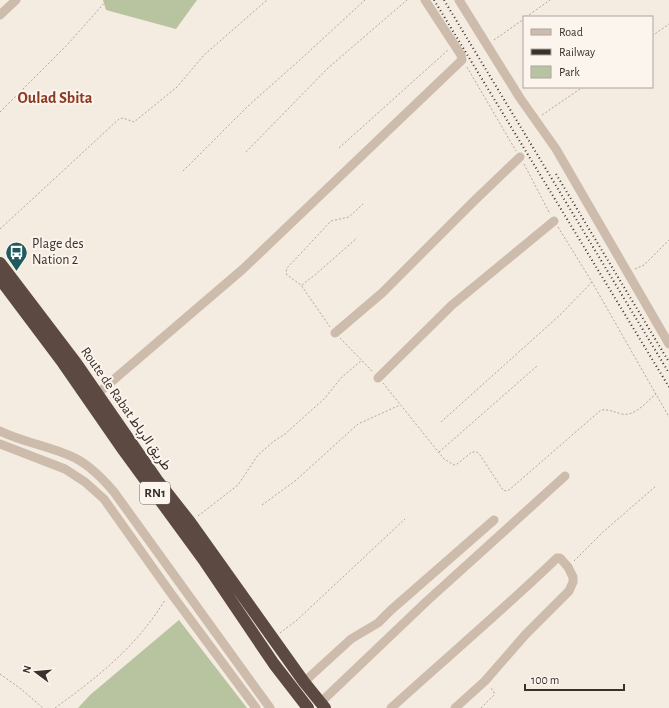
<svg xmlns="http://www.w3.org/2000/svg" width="669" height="708" font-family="'Alegreya Sans',Vazirmatn,sans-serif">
  <rect width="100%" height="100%" fill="#f4ebe1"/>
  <!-- green -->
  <path fill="#b8c4a0" d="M103,0H197L176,29L106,10Z
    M179,620L247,708H78L90,695Z"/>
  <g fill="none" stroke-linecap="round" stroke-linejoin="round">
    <!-- path -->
    <path stroke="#b9a596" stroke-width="1" stroke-dasharray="2 2" stroke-linecap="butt" d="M526,17L550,0
      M652,36L669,24
      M494,40L524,19
      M467,67L516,151
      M0,112L67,45L107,0
      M542,115L583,87
      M339,148L448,50
      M246,152L328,68L407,0
      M524,164L550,214
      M183,171L248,106L302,58L365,0
      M558,227L592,282L669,417
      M0,229L119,119L123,118L134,122L177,87L204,55L267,0
      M635,269L644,265L669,240
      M302,285L316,274L357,238
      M330,327L301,285L287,275L286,272L287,268L331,221L349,217L363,204
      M340,338L373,372
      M383,383L444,459L454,465L457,464L472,452H477L480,455L503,490L506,491L509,490L601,410C609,409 614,412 622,414C635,417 647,401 656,394
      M441,422L560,315L592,282
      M439,452L537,366
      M262,505L295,481L358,424L400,405
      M198,516L238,485L258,455L274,441L285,434L324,399L342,377L361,361
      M574,561L603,532L656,486
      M280,633L297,620L405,519
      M0,674L21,689L43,708
      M55,708C99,676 136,647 165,600
      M481,708L494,695V692L490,687"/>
    <!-- minor -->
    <path stroke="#cdbbac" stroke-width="9" d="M459,0L520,98L556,149L669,344
      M0,15L16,0
      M335,333L382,293L473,202L520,157
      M378,378L452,305L554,221
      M97,394L243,269L462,60L461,55L425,0
      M0,431C24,443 51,446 75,458C91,466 103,479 114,492L270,708
      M0,444L65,469L85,482L104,499L170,592L256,708
      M304,682L351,639L378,623L391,610L494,520
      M321,702L427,601L565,476
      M391,708C446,658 503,610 557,558H560L568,567L573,577V582L569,591L525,635L485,681L455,708"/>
    <!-- highway -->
    <path stroke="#5c4a42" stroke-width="12" d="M0,263L76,363L157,480L190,522L304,682L325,708
      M0,279L63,363L124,451L203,559L274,664L308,708"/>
    <!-- rail -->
    <path stroke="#3b302b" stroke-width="2" stroke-dasharray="1 3" stroke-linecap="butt" d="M434,0L669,387
      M444,0L669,373
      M556,174L669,362"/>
  </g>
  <!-- icons -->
  <defs>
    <symbol id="bus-pin" viewBox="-11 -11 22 30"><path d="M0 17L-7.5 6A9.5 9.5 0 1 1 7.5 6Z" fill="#1f5a5e" stroke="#fbf5ee"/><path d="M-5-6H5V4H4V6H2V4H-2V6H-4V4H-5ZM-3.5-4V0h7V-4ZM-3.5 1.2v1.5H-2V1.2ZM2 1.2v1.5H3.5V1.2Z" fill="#fff"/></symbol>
  </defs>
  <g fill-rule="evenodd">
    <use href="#bus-pin" x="4" y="240" width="25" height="34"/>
  </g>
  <g text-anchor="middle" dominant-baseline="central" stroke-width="4" stroke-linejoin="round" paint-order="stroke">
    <!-- shield labels -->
    <rect fill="#fbf5ee" stroke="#756b66" stroke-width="1" x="140" y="482" width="30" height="22" rx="3"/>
    <g font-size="13" font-weight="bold" fill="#3b302b">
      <text x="155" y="493">RN1</text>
    </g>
    <!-- poi labels -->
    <g font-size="14" fill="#3b302b" stroke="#fbf5ee" text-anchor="start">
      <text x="32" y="244">Plage des<tspan x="32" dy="16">Nation 2</tspan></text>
    </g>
    <!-- street labels -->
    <g font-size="14" fill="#3b302b" stroke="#fbf5ee">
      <text transform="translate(126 409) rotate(55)">Route de Rabat طريق الرباط</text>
    </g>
    <!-- quarter labels -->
    <g font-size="16" font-weight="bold" fill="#8c3b22" stroke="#fbf5ee">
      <text x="55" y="98">Oulad Sbita</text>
    </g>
  </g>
  <!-- legend -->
  <rect x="523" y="16" width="130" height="72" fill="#fbf5ee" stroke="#aea6a0"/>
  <rect x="531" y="29" width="20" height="6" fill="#cdbbac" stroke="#aea6a0"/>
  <text x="559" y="36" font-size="12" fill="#3b302b">Road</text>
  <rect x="531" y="49" width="20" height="6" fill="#3b302b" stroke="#aea6a0"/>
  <text x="559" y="56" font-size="12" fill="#3b302b">Railway</text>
  <rect x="531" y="66" width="20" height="12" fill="#b8c4a0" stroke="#aea6a0"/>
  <text x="559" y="76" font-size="12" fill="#3b302b">Park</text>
  <!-- north arrow -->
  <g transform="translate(36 672) rotate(286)" stroke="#fbf5ee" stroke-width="3" paint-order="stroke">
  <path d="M0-3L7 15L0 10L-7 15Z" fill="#3b302b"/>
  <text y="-6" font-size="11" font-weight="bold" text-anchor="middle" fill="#3b302b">N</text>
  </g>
  <!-- scale -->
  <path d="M525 684v6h99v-6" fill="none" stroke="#3b302b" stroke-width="2"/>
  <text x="531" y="684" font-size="12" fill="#3b302b" stroke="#fbf5ee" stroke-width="3" paint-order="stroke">100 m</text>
</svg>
